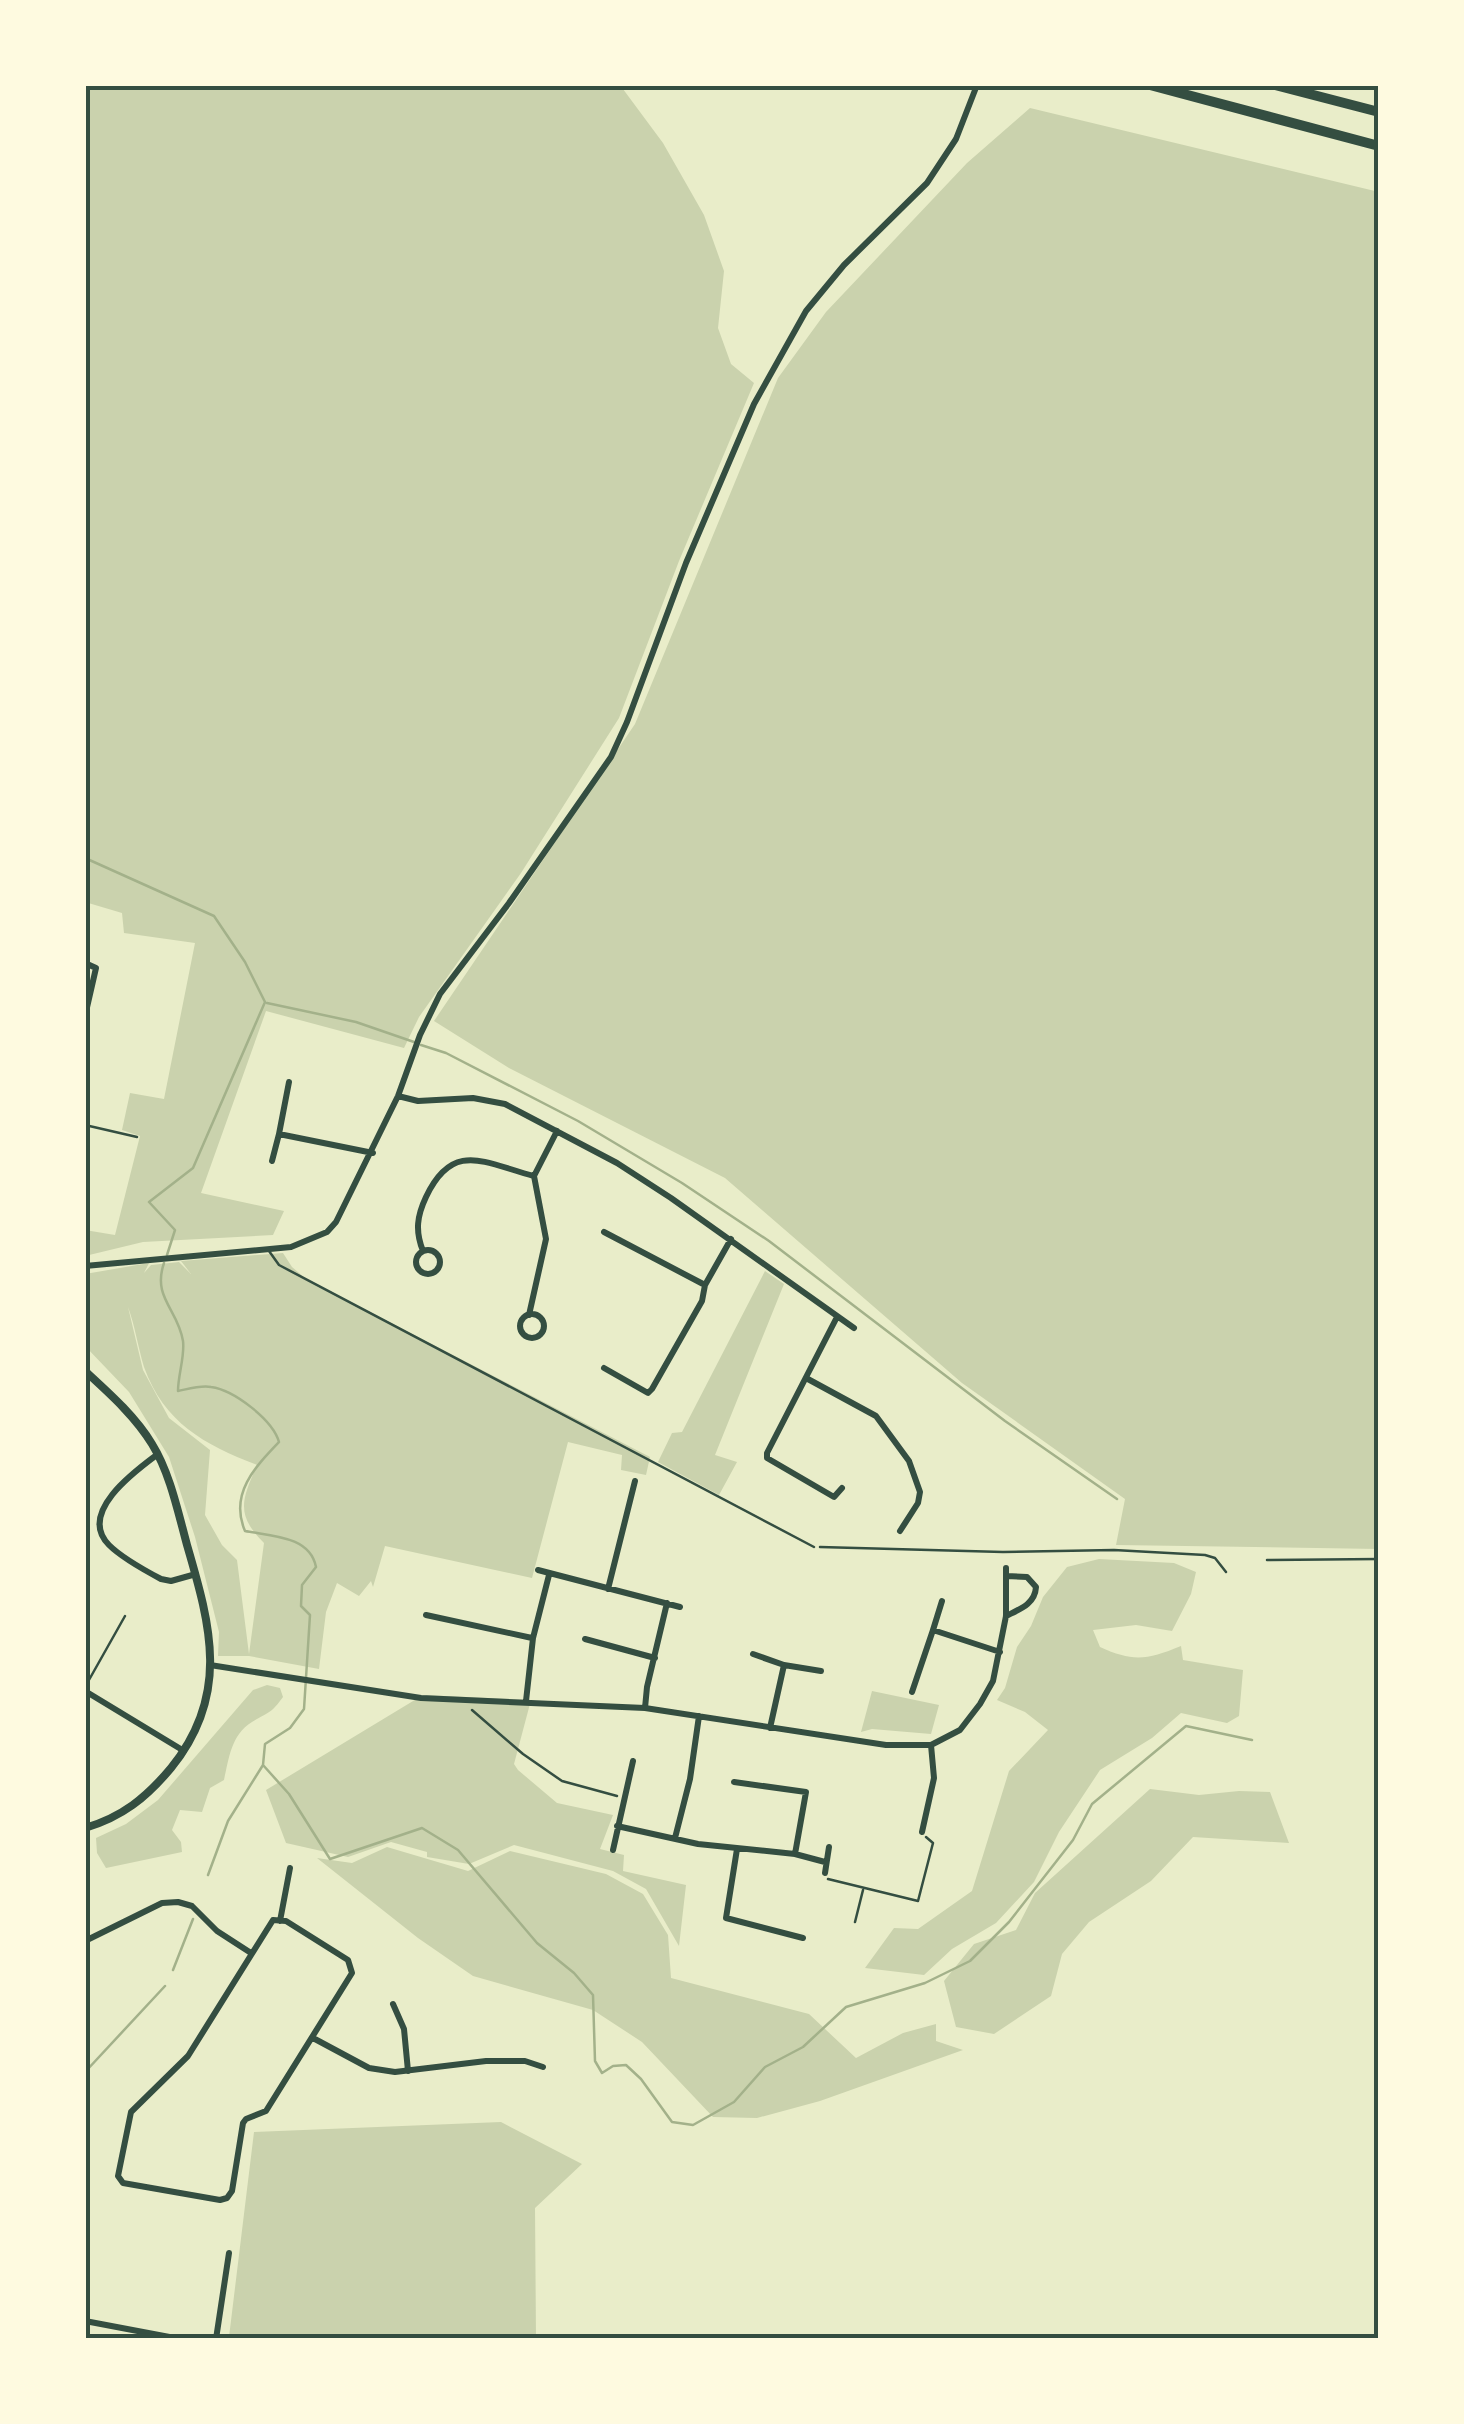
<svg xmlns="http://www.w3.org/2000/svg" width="1464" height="2424" font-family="'Open Sans',sans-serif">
  <rect width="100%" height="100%" fill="#e9edc9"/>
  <!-- green -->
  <path fill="#cad2ad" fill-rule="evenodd" d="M85,85H620L663,143L704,215L724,271L718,328L731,364L754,383L679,561L619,718L521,873L419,1017L404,1048L266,1011L201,1193L284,1211L273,1235L143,1242L85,1256V1230L115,1235L140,1136L122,1130L130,1093L164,1099L195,943L124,933L122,913L85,902V843L90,844L85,841Z
    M1030,108L1379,192V1549L1116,1545L1125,1499L962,1383L725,1178L509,1068L434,1021L635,724L778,378L826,312L967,163Z
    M283,1253L292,1267L306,1279L650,1457L646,1475L621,1470L622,1455L568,1442L532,1578L385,1546L373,1587L371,1581L359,1596L337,1583L326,1612L319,1669L249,1656H218L219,1632L195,1537L169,1457L129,1392L85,1346V1274L149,1263L144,1273L151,1265L179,1262L191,1274L181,1261ZM128,1307C135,1326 138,1347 144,1367C164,1423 205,1445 257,1465C242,1500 235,1514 264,1543L249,1654L237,1560L222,1545L205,1515L210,1450L169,1418L143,1370Z
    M765,1271L784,1284L715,1455L737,1462L719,1495L658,1462L672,1433L682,1432Z
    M1099,1559L1174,1563L1196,1572L1191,1594L1172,1631L1136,1625L1093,1630L1100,1647C1133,1662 1147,1660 1181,1646L1183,1660L1243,1670L1239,1716L1227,1723L1181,1713L1152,1738L1100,1770L1059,1832L1034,1882L996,1923L952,1949L924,1975L865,1968L894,1928L918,1929L972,1891L1009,1771L1048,1730L1025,1712L997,1700L1005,1688L1017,1647L1031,1626L1043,1597L1067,1567Z
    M267,1685L280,1688L283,1697C271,1714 268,1712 252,1722C231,1735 229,1758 224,1780L210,1788L202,1812L180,1810L172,1830L181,1842L182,1852L106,1868L97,1853L96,1838L126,1824L158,1800L253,1690Z
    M872,1691L939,1705L931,1734L872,1729L861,1732Z
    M423,1695L531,1700L514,1764L518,1770L557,1803L613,1815L600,1849L624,1855L623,1871L686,1885L679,1946L646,1889L613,1871L514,1845L469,1864L427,1857V1852L391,1842L348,1857L286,1843L266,1790Z
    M1150,1789L1199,1795L1239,1791L1270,1792L1289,1843L1193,1837L1151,1881L1089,1922L1062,1954L1051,1996L994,2034L956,2027L944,1981L974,1944L1016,1930L1035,1893Z
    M387,1847L468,1871L510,1851L606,1874L643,1894L668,1935L671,1978L809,2014L856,2058L903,2033L936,2024V2041L963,2050L820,2101L757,2118L713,2117L642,2042L593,2010L473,1976L418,1938L317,1858L352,1863Z
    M501,2122L582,2164L535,2208L536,2339L229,2337L254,2132Z"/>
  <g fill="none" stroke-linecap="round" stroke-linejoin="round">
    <!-- stream -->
    <path stroke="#a3b18a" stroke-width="2.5" d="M85,858L214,916L245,962L265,1002L193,1168L149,1202L175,1230L167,1255
      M267,1003L356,1022L414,1042
      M421,1045L446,1053L578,1121L682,1183L769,1241L1005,1421L1117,1499
      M164,1263C152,1298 178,1309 183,1341C185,1356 178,1375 178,1391C188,1389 201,1385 211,1387C234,1390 273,1420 279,1442C255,1467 229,1494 245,1531C271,1536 310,1536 316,1567L302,1585L301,1606L310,1615L304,1709L290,1728L265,1744L263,1765L289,1794L330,1859L422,1828L458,1850L537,1943L574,1973L593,1995L595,2061L602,2073L613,2066L626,2065L641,2079L672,2122L693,2125L734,2102L765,2067L803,2047L846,2007L925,1983L970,1961L1009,1922L1073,1840L1092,1804L1186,1726L1252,1740
      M208,1875L228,1821L263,1765
      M173,1970L193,1919
      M86,2071L165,1986"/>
    <!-- path -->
    <path stroke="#344e41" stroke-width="2.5" d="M85,1125L137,1137
      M820,1547L1003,1552L1114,1550L1205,1555L1215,1558L1226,1572
      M1267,1560L1379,1559
      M472,1710L523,1754L562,1781L617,1796
      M828,1879L918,1901L933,1843L926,1837
      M855,1922L863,1890"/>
    <!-- service -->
    <path stroke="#344e41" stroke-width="2.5" d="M269,1251L279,1265L814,1547
      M85,1687L125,1616"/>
    <!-- minor -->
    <path stroke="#344e41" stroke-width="6" d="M85,963L96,968L85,1016
      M398,1096L418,1101L473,1098L505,1104L617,1163L671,1198L854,1328
      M279,1134L289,1082
      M272,1161L279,1134L373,1153
      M604,1232L705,1285
      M416 1262a12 12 0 1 1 24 0a12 12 0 1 1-24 0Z
      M423,1251C415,1231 417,1216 426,1197C453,1140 484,1163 534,1176L557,1131
      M85,1266L291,1247L327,1232L336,1222L398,1096L420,1035L440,994L509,903L611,757L627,722L686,563L754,404L806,311L844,265L927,183L956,139L977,85
      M520 1326a12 12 0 1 1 24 0a12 12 0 1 1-24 0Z
      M529,1315L546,1239L534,1176
      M837,1317L767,1453V1458L834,1497L842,1488
      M604,1368L648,1393L652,1389L702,1301L705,1285L731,1239
      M806,1378L876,1416L909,1461L920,1492L918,1503L900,1531
      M158,1454C135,1471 77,1513 109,1545C122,1558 144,1570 161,1579L171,1581L196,1574
      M538,1570L680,1607
      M608,1589L635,1481
      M426,1615L532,1638
      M1006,1616C1020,1609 1035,1604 1036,1587L1027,1577L1006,1576
      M933,1630L942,1601
      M585,1639L655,1658
      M753,1654L784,1665L770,1728
      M210,1665L421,1698L645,1708L886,1745H931L960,1730L980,1704L993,1681L1006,1616V1568
      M784,1665L821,1671
      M85,1691L184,1751
      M912,1692L933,1630L1000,1652
      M526,1701L533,1638L549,1575
      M645,1708L647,1687L667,1603
      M617,1826L698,1844L795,1854L806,1792L734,1782
      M922,1832L934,1778L931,1745
      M675,1838L690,1779L699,1716
      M737,1849L726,1918L803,1938
      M613,1850L633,1761
      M795,1854L825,1862
      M825,1873L829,1847
      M273,1920L286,1921L348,1960L352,1973L266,2111L246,2119L243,2123L232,2191L227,2198L220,2200L123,2183L118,2176L131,2112L188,2056Z
      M280,1921L290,1868
      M85,1941L162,1903L178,1902L192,1906L217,1931L251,1953
      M393,2004L404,2029L408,2071
      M313,2038L369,2068L395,2072L486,2061H525L543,2067
      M85,2321L180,2339
      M216,2339L229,2253"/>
    <!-- tertiary -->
    <path stroke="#344e41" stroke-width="8" d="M85,1371C109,1393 135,1416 152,1444C170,1473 178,1512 187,1545C211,1627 230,1695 171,1768C146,1798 122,1817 85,1828"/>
    <!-- motorway -->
    <path stroke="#344e41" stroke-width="10" d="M1150,85L1379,146
      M1275,85L1379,112"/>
  </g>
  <!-- border -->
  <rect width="1464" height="2424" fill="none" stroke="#fefae0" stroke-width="175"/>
  <rect x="88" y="88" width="1288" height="2248" fill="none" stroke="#344e41" stroke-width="4"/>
</svg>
